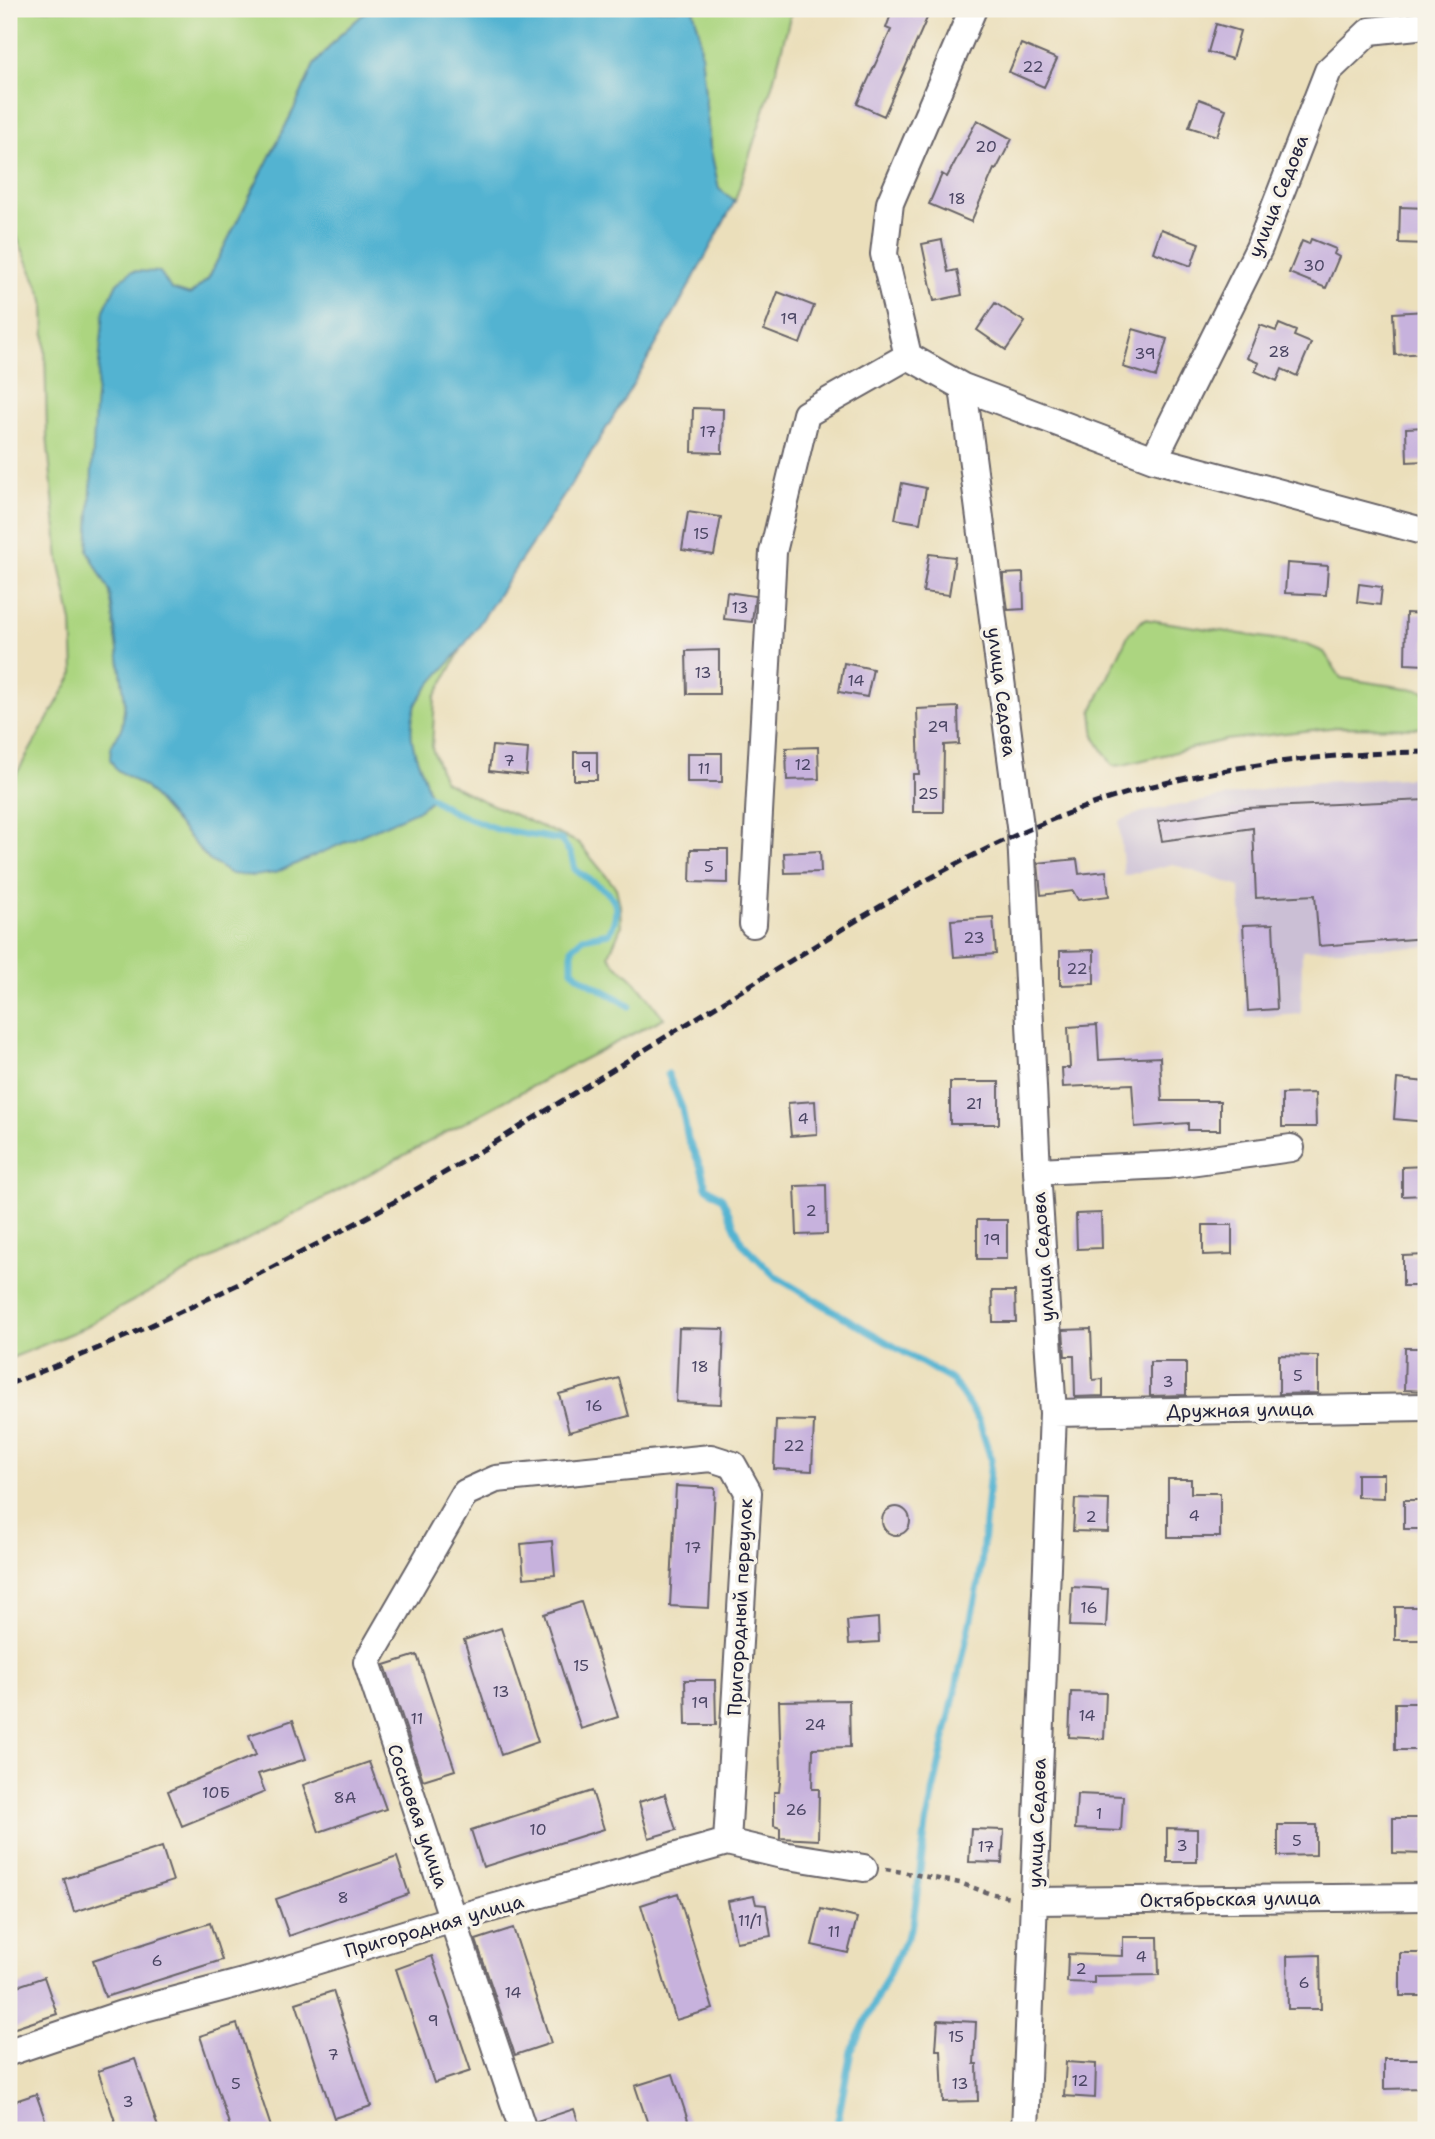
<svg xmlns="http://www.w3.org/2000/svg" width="1435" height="2139" font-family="'Shantell Sans',sans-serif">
  <rect width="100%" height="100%" fill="#f7f3e8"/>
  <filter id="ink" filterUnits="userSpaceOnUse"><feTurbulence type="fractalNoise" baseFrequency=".0143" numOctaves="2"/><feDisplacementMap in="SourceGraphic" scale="14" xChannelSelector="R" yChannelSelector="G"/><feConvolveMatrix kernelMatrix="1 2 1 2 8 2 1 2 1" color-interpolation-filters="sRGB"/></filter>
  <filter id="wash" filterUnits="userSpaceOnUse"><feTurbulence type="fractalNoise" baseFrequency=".00686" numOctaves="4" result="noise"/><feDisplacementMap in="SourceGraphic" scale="28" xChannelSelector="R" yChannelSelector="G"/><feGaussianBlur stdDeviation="1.57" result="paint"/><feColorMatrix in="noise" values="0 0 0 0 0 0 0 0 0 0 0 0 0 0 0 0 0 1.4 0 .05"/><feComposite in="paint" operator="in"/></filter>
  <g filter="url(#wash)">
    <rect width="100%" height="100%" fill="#ebdfbb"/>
    <!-- industrial -->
    <path fill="#cbbfd5" d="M1426,777V947L1302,950L1301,1014L1246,1018L1240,887L1173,864L1124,876L1119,821L1142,812L1299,783Z"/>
    <!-- green -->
    <path fill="#acd580" stroke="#677c5e" stroke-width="2" d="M9,9H369L339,36L314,65L294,109L208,279L190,295L171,289L88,551L110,592L125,701L122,729L111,746L116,769L146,788L209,860L429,791C417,765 401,729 418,701C429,681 449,664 463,646L435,697L432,748L444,781L477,798L579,843L616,888L620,905L621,927L609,955C616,969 623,968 632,978C644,990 653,1005 664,1018L551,1076L79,1330L9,1359V787L74,673L72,622L59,560L47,435L44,300L14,230L9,225Z
      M693,9H792L773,82L735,201L719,189L710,147L699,31Z
      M1144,619L1305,644L1324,652L1341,678L1426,691V728L1338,727L1225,740L1123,765L1113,766L1095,738L1092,711L1129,633Z"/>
    <!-- water -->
    <path fill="#53b3d1" stroke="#3a6a86" stroke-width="2" d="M369,9H693L699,31L710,147L719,189L735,201C670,325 600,445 521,560C502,589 483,620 462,648C451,662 421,691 416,705C401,750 428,766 429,802L417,811L275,873L254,876L231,874L209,860L146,788L116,769L110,759L111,746L122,729L125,701L110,592L88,551L95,408L104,310L117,283L132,271L160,272L171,289L190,295L208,279L294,109L314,65L339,36Z"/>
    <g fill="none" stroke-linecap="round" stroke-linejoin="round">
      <!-- stream -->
      <path stroke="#53b3d1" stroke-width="7" d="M422,792L455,813L497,829L561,840L571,854L575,869C596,889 631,892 609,933L583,938L572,948V970C590,987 609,991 629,1006
        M668,1074L682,1108L688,1139L701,1167L706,1187L722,1198L742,1243L776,1277L953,1381L979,1421L991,1459L980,1577L926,1825L913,1924L851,2051L836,2130"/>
    </g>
    <g id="blocks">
      <!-- building -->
      <path fill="#c7b2dd" d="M893,9H931L884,116L857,104L891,30L886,28Z
        M1216,24L1240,31L1232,59L1208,52Z
        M1021,44L1057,59L1044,87L1009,72Z
        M1199,99L1226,109L1217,136L1189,127Z
        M977,120L1012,139L996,170L994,169L971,222L929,204L942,174L947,177Z
        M1400,207L1426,208V244L1399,243Z
        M1161,229L1199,243L1191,266L1153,252Z
        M1311,239L1336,249L1334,254L1339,257L1326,288L1289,273L1302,241L1309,244Z
        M942,240L948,272L957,270L962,295L934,301L922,244Z
        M778,292L814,306L800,344L764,330Z
        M995,303L1025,322L1006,350L977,330Z
        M1426,311V353L1395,355L1393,313Z
        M1279,324L1296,331L1294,336L1311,343L1297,376L1282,369L1277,381L1255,371L1259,363L1247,358L1260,325L1276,331Z
        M1133,329L1167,339L1156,377L1123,367Z
        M693,408L723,409L722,453L692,452Z
        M1426,427V461L1407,462L1406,428Z
        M902,483L926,488L920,523L895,519Z
        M688,512L721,517L714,555L682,550Z
        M929,554L955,557L949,595L923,592Z
        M1287,563L1328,566L1326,595L1285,593Z
        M1023,573L1024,609L1008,610L1003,574Z
        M1359,584L1382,587L1380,605L1357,602Z
        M727,592L755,596L752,622L724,619Z
        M1406,613L1426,614V665L1405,664Z
        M719,650V694H687L686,651Z
        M844,663L873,669L867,697L839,692Z
        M958,707L959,744L944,745L943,812H913V774H919L917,709Z
        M492,746L528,749L526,775L489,771Z
        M818,747L819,779L787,780L786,748Z
        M574,752H597V780H574Z
        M687,753H722V782H687Z
        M1426,800V821H1424L1426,938L1319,946L1315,895L1256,898L1253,828L1162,841L1158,821L1246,808Z
        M691,849H728V883L690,882Z
        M820,851L821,872L785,873L784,853Z
        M1077,859L1079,874L1106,871L1109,896L1078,900L1073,891L1041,895L1038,863Z
        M993,917L996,954L954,957L951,920Z
        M1273,924L1277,1009L1248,1011L1243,925Z
        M1094,950V984L1060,985V951Z
        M1097,1025L1099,1060L1160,1057L1162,1101H1220V1130H1188V1123L1135,1127L1132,1084L1063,1087L1062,1068H1070L1068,1027Z
        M1397,1079L1426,1082V1122L1394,1119Z
        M950,1082H999V1124H950Z
        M1315,1093L1316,1127H1282V1094Z
        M815,1101L817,1134L791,1136L788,1103Z
        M1426,1166V1195L1402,1196V1167Z
        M826,1185L827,1234L797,1235L795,1186Z
        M1101,1213L1102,1248L1077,1249L1076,1214Z
        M977,1220H1007V1259H977Z
        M1203,1225H1232V1254L1203,1255Z
        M1426,1255V1286H1403V1256Z
        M992,1291H1015L1016,1322H993Z
        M679,1328L724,1329L721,1404L676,1402Z
        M1091,1329L1093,1380L1103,1379V1396L1075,1397L1074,1356H1065L1063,1330Z
        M1405,1348H1426V1391L1404,1390Z
        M1279,1355L1318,1356V1393L1279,1394Z
        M1150,1362H1186V1395L1150,1396Z
        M619,1378L629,1416L569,1432L559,1394Z
        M776,1420L814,1421L812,1471L774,1469Z
        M1357,1474H1384V1498L1357,1497Z
        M1168,1479H1191V1493H1220V1537H1168Z
        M676,1486L715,1488L709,1608L670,1606Z
        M1075,1499L1109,1500L1108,1532L1073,1531Z
        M1404,1500H1426V1529H1404Z
        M882 1521a14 14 0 1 1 28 0a14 14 0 1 1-28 0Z
        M552,1541L555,1575L524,1578L521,1544Z
        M1072,1587L1108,1589L1106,1627L1070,1626Z
        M581,1602L618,1717L581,1729L544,1614Z
        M1395,1607H1422L1421,1640H1395Z
        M878,1618L879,1642L849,1644L847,1621Z
        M501,1628L538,1742L501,1755L464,1640Z
        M417,1655L455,1770L423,1780L385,1665Z
        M685,1680H715L716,1725H686Z
        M1071,1692L1106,1693L1104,1739L1069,1737Z
        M849,1700L850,1747L813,1748L812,1789H819L818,1840L780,1838V1828L774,1826V1792H779L781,1773L779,1701Z
        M1395,1703H1426V1750H1395Z
        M293,1720L306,1759L258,1774L265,1792L182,1826L168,1791L256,1755L249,1735Z
        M369,1762L386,1809L319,1832L303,1785Z
        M592,1791L604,1829L483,1867L471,1830Z
        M665,1794L676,1830L649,1838L639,1802Z
        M1077,1794L1123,1796L1121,1831L1075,1829Z
        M1393,1818H1426V1854L1393,1853Z
        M1278,1825H1316V1855L1278,1856Z
        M1167,1828L1197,1829V1862H1167Z
        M971,1829L1004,1830L1002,1863L969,1862Z
        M162,1847L173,1881L74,1912L64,1879Z
        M397,1857L409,1894L289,1936L276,1899Z
        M678,1893L713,2009L676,2020L641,1905Z
        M754,1896L756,1904L766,1905L771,1936L736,1942L728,1901Z
        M821,1909L857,1918L848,1953L812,1945Z
        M210,1923L222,1960L105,1997L93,1960Z
        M513,1928L551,2043L515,2055L476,1940Z
        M1123,1937H1158L1159,1975L1094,1976V1983L1067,1982L1068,1954L1123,1956Z
        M1400,1953H1426V1996H1400Z
        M1320,1955L1321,2009H1288L1287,1956Z
        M432,1956L471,2071L434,2083L396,1969Z
        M44,1977L57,2014L9,2030V1989Z
        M333,1991L371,2106L334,2118L296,2003Z
        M938,2020L976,2022L974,2064H977L978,2101L943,2102L941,2050H936Z
        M237,2024L272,2130H231L200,2036Z
        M135,2059L159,2130H118L98,2071Z
        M1384,2059H1423V2088L1384,2089Z
        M1066,2062L1096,2064L1095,2098L1064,2096Z
        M673,2074L691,2130H650L635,2086Z
        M36,2094L49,2130H9V2103Z
        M574,2109L581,2130H538L537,2121Z"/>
    </g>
  </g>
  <g filter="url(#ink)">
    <use href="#blocks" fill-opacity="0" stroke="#686468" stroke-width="2"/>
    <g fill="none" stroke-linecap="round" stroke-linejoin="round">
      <defs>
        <path id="minor" d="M908,356L963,387L1154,459L1426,532
          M908,356L884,254L890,203L973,9
          M963,387L1021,834L1037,1171L1053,1413L1025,2130
          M1154,459L1259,248L1328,71L1370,31L1426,25
          M753,924L773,552L806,414L908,356
          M1037,1171L1168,1165L1291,1148
          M1053,1413L1426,1407
          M1034,1901L1426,1897
          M9,2052L122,2014L266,1976L453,1919L727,1842L782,1855L864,1868
          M523,2130L367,1662L465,1493L496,1479L711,1458L733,1465L748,1492L727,1842"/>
      </defs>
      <!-- minor casing -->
      <use href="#minor" stroke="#686468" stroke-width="30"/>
      <!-- path -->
      <path stroke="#686468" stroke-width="4.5" stroke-dasharray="5 5" stroke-linecap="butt" d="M886,1869L960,1883L988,1893L1010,1897"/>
      <!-- minor -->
      <use href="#minor" stroke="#fff" stroke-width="26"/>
      <!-- rail -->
      <path stroke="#22223b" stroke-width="5" stroke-dasharray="10 5" stroke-linecap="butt" d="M9,1384C175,1321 337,1239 489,1146C594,1081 699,1016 805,952C911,886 1023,821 1145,788C1236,764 1332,753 1426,752"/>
    </g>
  </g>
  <g text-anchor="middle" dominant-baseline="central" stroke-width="7" stroke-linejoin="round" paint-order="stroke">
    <!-- number labels -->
    <g font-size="16" fill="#4b4664">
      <text x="1033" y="66">22</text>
      <text x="986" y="146">20</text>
      <text x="957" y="198">18</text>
      <text x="1314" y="265">30</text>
      <text x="789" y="318">19</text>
      <text x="1279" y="351">28</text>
      <text x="1145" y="353">39</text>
      <text x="708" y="431">17</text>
      <text x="701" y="533">15</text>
      <text x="740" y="607">13</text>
      <text x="703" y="672">13</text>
      <text x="856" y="680">14</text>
      <text x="938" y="726">29</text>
      <text x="509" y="760">7</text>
      <text x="803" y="764">12</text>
      <text x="586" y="766">9</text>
      <text x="704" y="768">11</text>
      <text x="928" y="793">25</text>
      <text x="709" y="866">5</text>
      <text x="974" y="937">23</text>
      <text x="1077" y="968">22</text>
      <text x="974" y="1103">21</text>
      <text x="803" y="1118">4</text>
      <text x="811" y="1210">2</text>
      <text x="992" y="1239">19</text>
      <text x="700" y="1366">18</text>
      <text x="1298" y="1375">5</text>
      <text x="1168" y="1381">3</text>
      <text x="594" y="1405">16</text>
      <text x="794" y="1445">22</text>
      <text x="1194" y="1515">4</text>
      <text x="1091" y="1516">2</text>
      <text x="693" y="1547">17</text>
      <text x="1089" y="1607">16</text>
      <text x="581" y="1665">15</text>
      <text x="501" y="1691">13</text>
      <text x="700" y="1702">19</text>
      <text x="1087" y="1715">14</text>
      <text x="417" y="1718">11</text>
      <text x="815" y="1724">24</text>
      <text x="216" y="1792">10Б</text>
      <text x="345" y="1797">8А</text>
      <text x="796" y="1809">26</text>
      <text x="1099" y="1813">1</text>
      <text x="538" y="1829">10</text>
      <text x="1297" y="1840">5</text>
      <text x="1182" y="1845">3</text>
      <text x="986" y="1846">17</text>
      <text x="343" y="1897">8</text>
      <text x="750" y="1920">11/1</text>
      <text x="834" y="1931">11</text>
      <text x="1141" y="1956">4</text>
      <text x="157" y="1960">6</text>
      <text x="1081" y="1968">2</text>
      <text x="1304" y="1982">6</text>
      <text x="513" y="1992">14</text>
      <text x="433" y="2020">9</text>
      <text x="956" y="2036">15</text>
      <text x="333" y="2054">7</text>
      <text x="1080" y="2080">12</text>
      <text x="236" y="2083">5</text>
      <text x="960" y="2083">13</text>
      <text x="128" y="2101">3</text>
    </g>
    <!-- street labels -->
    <g font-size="19" fill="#22223b" stroke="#f7f3e8">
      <text transform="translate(1278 196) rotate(-68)">улица Седова</text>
      <text transform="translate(1002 692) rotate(83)">улица Седова</text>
      <text transform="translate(1043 1257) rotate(-94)">улица Седова</text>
      <text transform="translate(1240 1410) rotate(-1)">Дружная улица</text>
      <text transform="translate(740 1607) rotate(-87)">Пригородный переулок</text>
      <text transform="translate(418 1816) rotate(71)">Сосновая улица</text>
      <text transform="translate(1037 1823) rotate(-88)">улица Седова</text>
      <text transform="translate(1230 1899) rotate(-1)">Октябрьская улица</text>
      <text transform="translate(434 1926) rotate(-16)">Пригородная улица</text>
    </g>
  </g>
  <!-- margin -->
  <rect width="1435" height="2139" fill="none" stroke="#f7f3e8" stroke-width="35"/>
</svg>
